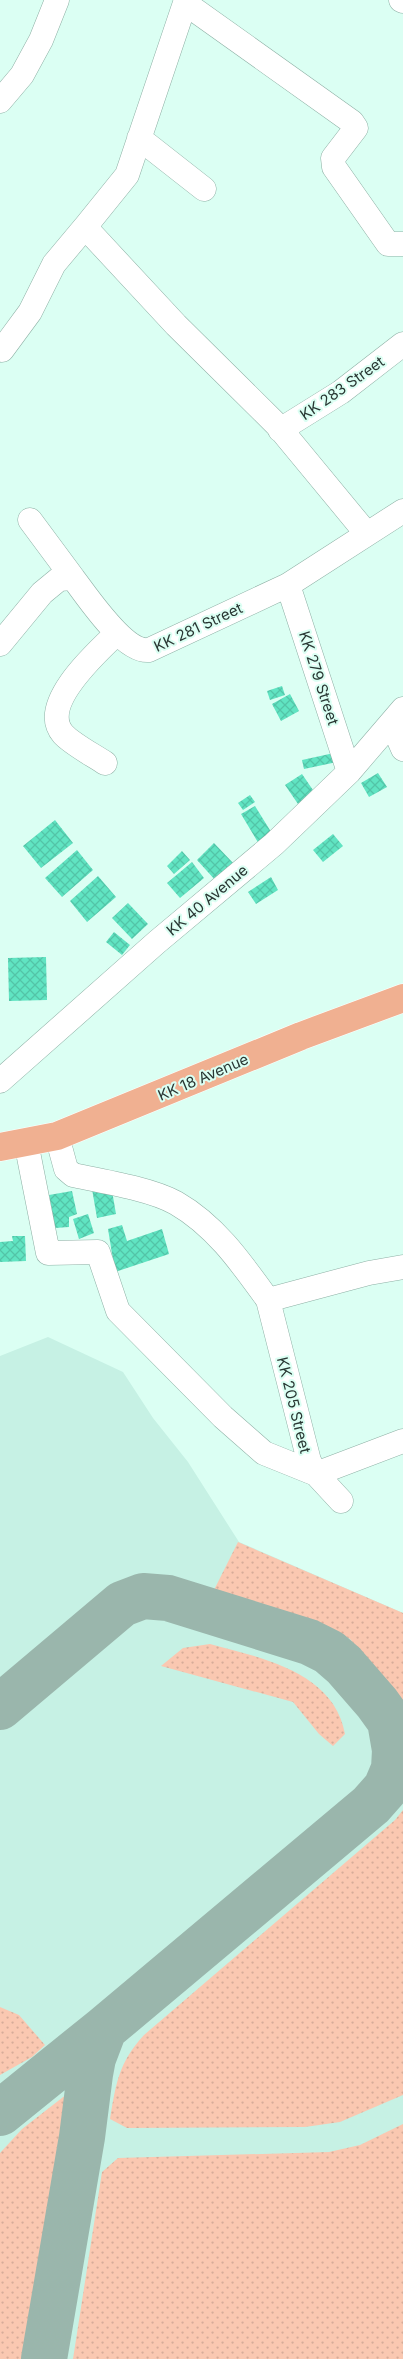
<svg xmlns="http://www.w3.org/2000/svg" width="403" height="2359" font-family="Inter,sans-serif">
  <defs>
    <pattern id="grass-dots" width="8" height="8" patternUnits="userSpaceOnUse" patternTransform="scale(1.25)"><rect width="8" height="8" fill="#fac8b1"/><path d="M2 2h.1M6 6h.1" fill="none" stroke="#d6ac99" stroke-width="1.8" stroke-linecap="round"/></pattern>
    <pattern id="building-cross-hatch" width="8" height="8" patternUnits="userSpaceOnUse" patternTransform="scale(1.25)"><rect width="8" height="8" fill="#60e4c2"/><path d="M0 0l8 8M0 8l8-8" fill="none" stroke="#53c4a7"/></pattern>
  </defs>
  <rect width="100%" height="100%" fill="#dbfff3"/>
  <!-- built -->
  <path fill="#c6f1e4" d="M48,1337L123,1372L153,1418L188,1462L239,1542L403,1613V2359H0V1356Z"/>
  <!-- grass -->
  <path fill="url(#grass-dots)" d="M238,1542L403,1613V1704L350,1639L332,1630L213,1592Z
    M210,1644C262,1658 334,1672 345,1734L333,1746L319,1734L293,1702L161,1666L183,1648Z
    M403,1810V2095L340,2122L305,2127L127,2128L110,2119C116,2083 119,2062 144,2035L395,1820Z
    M0,2007L19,2015L45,2045L32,2057L0,2075Z
    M67,2094L25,2359H0V2153L22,2129Z
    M403,2124V2359H73L102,2172L118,2158L329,2152L360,2145Z"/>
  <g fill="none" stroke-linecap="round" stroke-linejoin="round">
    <!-- taxiway -->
    <path stroke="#9ab6ac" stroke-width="46" d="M0,1707L122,1604L143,1596L168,1598L309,1642L329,1652L344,1665L377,1703L390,1721L395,1750L394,1769L386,1788L371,1805L104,2029L0,2113
      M44,2359L82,2137L90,2074L93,2058L104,2029"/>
  </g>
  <!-- building -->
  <path fill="url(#building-cross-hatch)" d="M282,686L285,695L270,700L267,691Z
    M290,694L299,711L281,721L272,704Z
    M334,753L337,762L304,769L302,760Z
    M378,773L387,787L369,797L361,783Z
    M302,774L315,793L298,804L285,785Z
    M250,795L255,802L243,810L238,803Z
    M255,806L273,835L259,844L241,814Z
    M55,820L73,843L41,868L23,846Z
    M333,834L343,846L323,862L313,850Z
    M214,843L234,864L216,881L197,860Z
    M77,850L93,870L62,897L45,878Z
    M182,851L190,860L174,874L167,866Z
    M192,862L204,878L180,898L167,883Z
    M98,876L116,897L87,922L70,901Z
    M271,877L278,890L256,904L248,892Z
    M128,903L148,924L132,939L112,918Z
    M114,932L130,945L122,955L106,942Z
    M46,957L47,1000L9,1001L8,958Z
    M111,1185L116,1214L97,1218L92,1189Z
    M72,1191L77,1214L69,1217V1227L55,1228L49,1195Z
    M88,1214L94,1233L79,1239L73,1219Z
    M122,1225L127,1241L162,1229L169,1254L115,1272L108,1229Z
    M12,1236H25L26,1261L0,1262V1242L13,1241Z"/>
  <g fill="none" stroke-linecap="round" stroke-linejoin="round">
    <defs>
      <path id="minor" d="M401,0L403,1
        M185,3L352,122L356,128L333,158L334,167L388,244H403
        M0,101L22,75L41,40L57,0
        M139,138L204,189
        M85,227L127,175L186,0
        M2,350L30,312L54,264L85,227L176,325L277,425L367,534
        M280,430L341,392L403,344
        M30,520L73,578
        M288,585L349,772
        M0,644L42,593L59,579L73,578C87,596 124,653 149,650L288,585L403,511
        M392,724L403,749
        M105,763C93,755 72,744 63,734C38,705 96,653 116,634
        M0,1081L157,942L274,844L349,772L403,709
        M57,1136L66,1169L73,1175C102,1181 151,1189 176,1203C216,1226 242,1264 268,1300L369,1273L403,1267
        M26,1142L48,1253L98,1252L118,1311L223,1417L264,1453L316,1474L403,1441
        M268,1300L309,1461L316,1474L341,1501"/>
      <path id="major" d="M0,1147L57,1136L301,1036L403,998"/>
    </defs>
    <!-- minor casing -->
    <use href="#minor" stroke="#8eb0a5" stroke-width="25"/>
    <!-- major casing -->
    <use href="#major" stroke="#fff" stroke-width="29"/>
    <!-- minor -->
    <use href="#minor" stroke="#fff" stroke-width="24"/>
    <!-- major -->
    <use href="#major" stroke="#f0b091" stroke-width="28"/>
  </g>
  <g text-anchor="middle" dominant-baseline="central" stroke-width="4" stroke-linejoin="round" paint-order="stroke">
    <!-- street labels -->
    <g font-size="15" fill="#293733" stroke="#dbfff3">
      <text transform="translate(342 388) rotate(-35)">KK 283 Street</text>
      <text transform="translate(198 627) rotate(-25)">KK 281 Street</text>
      <text transform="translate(319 678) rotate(72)">KK 279 Street</text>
      <text transform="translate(207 900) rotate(-40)">KK 40 Avenue</text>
      <text transform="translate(203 1077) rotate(-23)">KK 18 Avenue</text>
      <text transform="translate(294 1405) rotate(76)">KK 205 Street</text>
    </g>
  </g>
</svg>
